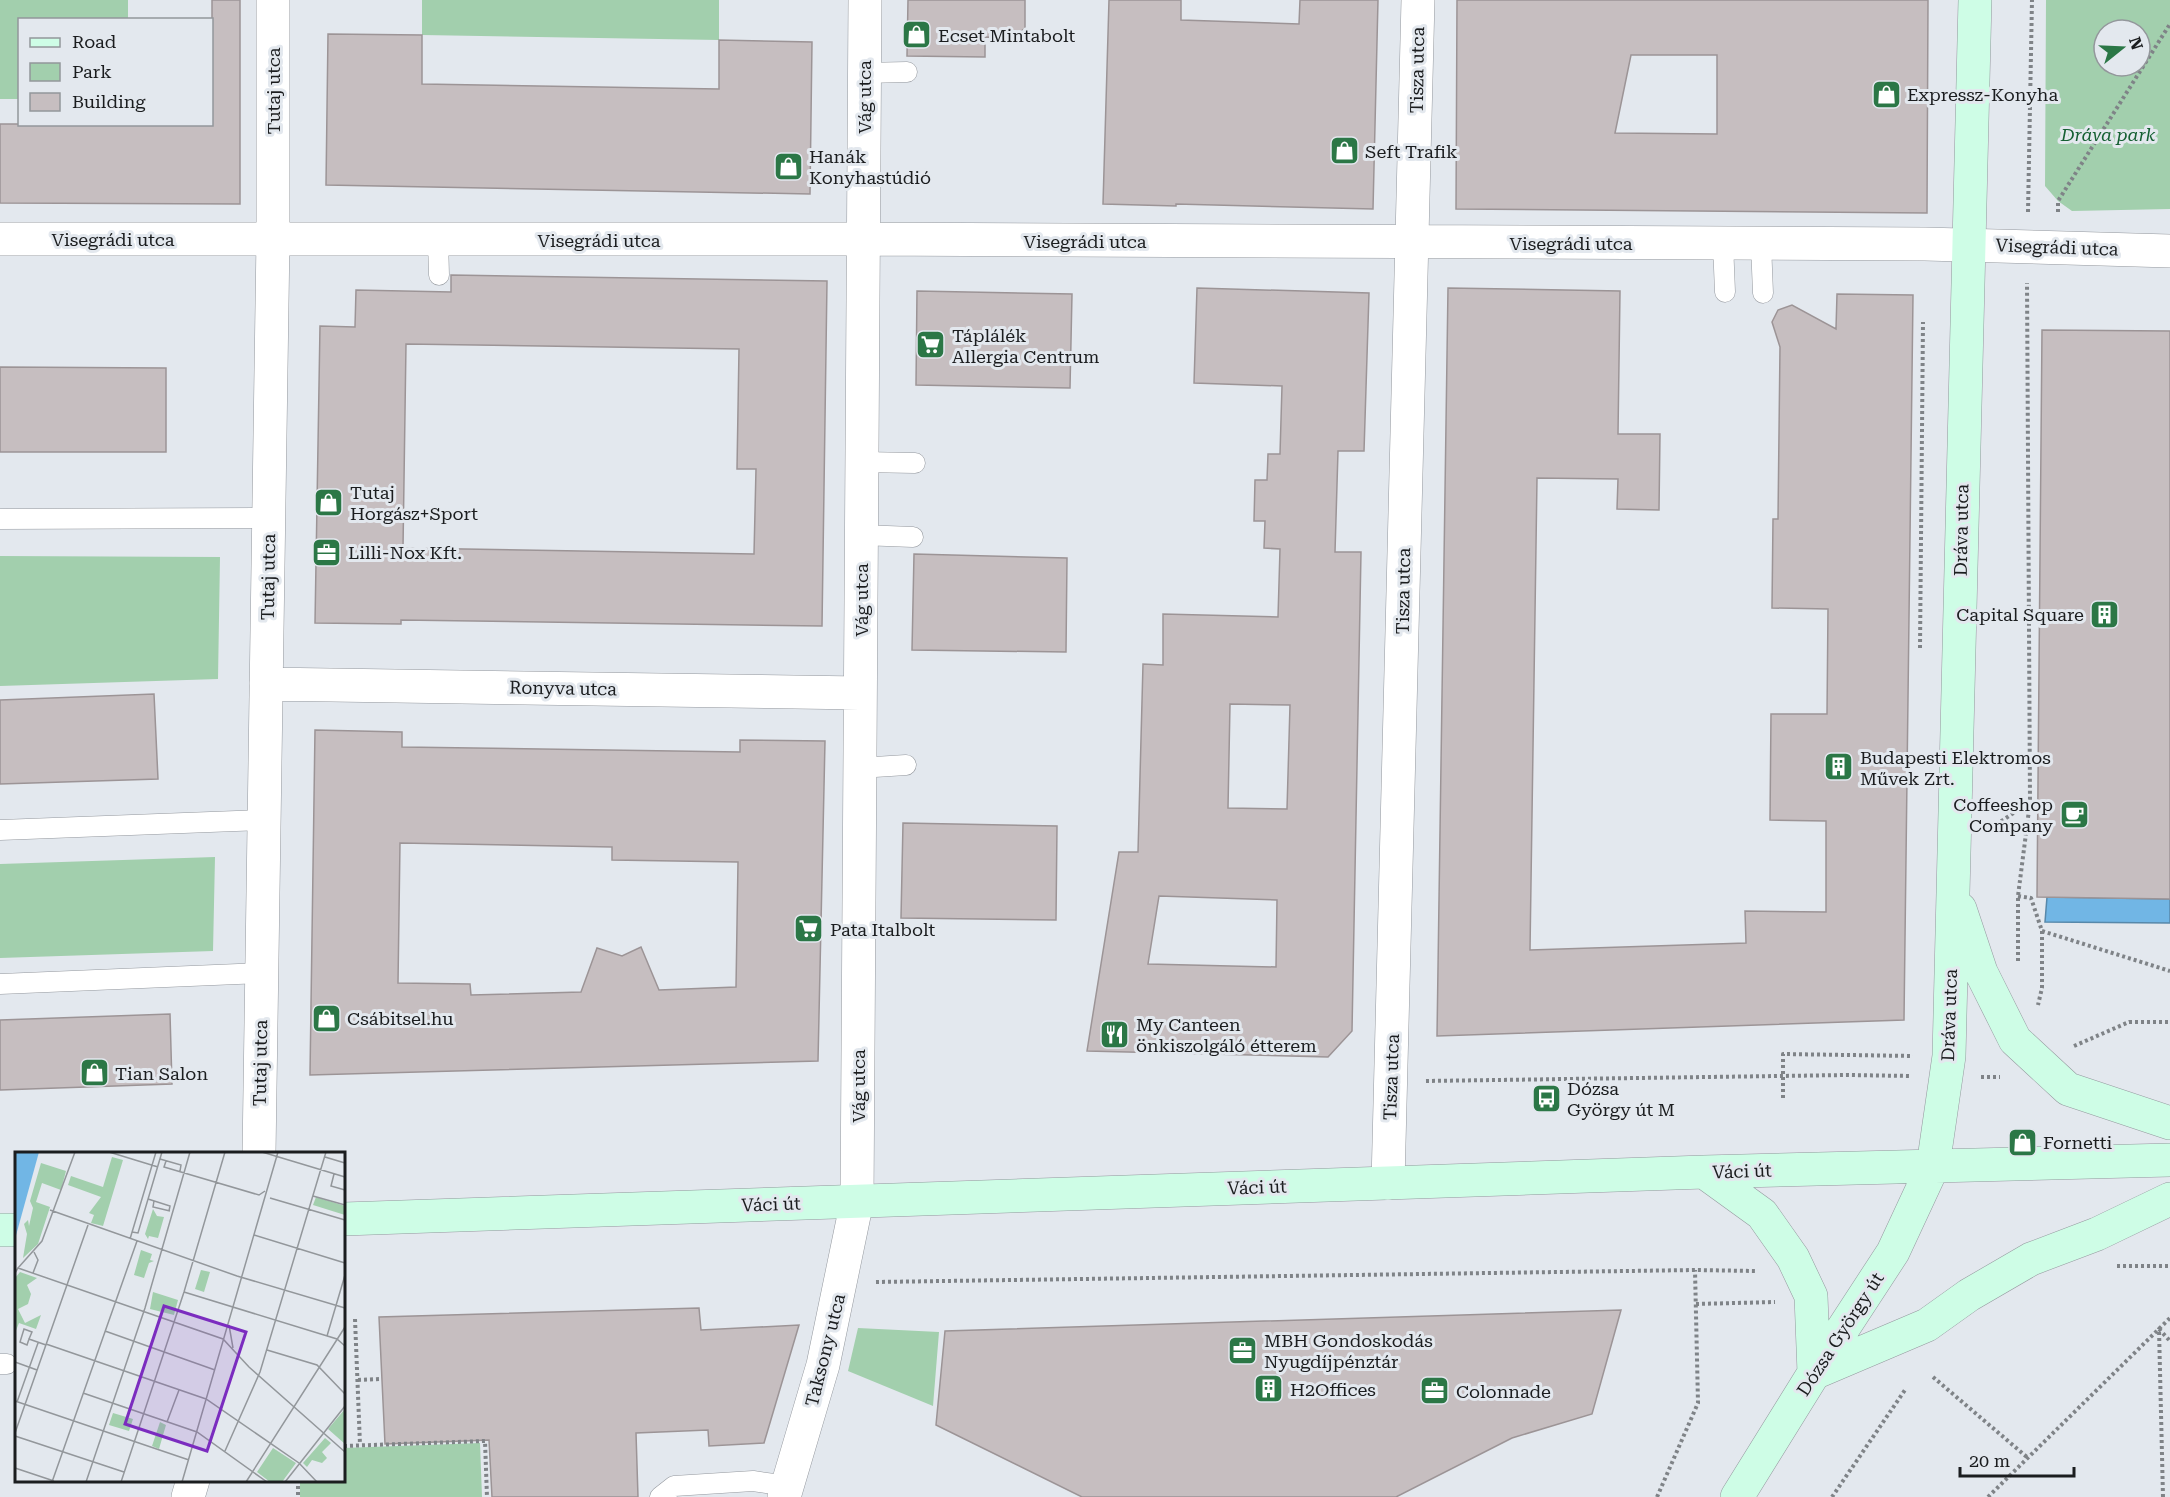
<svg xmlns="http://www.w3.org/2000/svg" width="2170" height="1497" font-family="'Roboto Serif',serif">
  <rect width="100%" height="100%" fill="#e3e8ee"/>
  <!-- green -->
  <path fill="#a2cfad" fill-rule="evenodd" d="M0,0H128V19L20,20L19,99H0Z
    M422,0H719V40L422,35Z
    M2046,0H2170V209L2072,211L2058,201L2045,186ZM2104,30H2140V66H2104Z
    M0,556L220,557L218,679L0,686Z
    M215,857L213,951L0,958V864Z
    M858,1328L939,1332L933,1406L848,1371Z
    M480,1443L482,1497H300V1481L344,1480V1448Z"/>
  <!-- water -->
  <path fill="#71b6e5" stroke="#5788aa" stroke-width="1.5" d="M2047,897L2170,899V923L2045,922Z"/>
  <!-- building -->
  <path fill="#c6bec0" stroke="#9c9496" stroke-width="1.5" fill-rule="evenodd" d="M212,0H240V204L0,203V124H212Z
    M908,0H1025V28L1013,38L985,37V57L907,56Z
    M1109,0H1181V20L1299,24L1300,0H1378L1373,209L1176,204V206L1103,204Z
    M1457,0H1928L1927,213L1456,209ZM1631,55H1717V134L1615,133Z
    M328,34L422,35V84L719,89V40L812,42L810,194L326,185Z
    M451,275L827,281L822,626L401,620V624L315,623L320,326L355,327L356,290L451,292ZM406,344L739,349L737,469H756L754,554L403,548Z
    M1197,288L1369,293L1364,451H1338L1335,552H1361L1352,1031L1328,1057L1087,1051L1119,852H1138L1143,664L1163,665V614L1278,617L1280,549L1264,548L1265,521H1254L1255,480H1267L1268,454H1280L1282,386L1194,383ZM1230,704L1290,705L1287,809L1228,808ZM1159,896L1277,900L1276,967L1148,964Z
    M1448,288L1620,291L1618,434H1660L1659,510L1617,509L1618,479L1537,478L1530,950L1746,943L1745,911L1826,912V821L1770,820L1771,714H1827L1828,609L1772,608L1773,519H1778L1780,347L1772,322L1778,310L1792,305L1836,329L1837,294L1913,295L1904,1020L1437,1036Z
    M917,291L1072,294L1070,388L916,385Z
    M2042,330L2170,331V899L2037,897Z
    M0,367L166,368V452H0Z
    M914,554L1067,558L1066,652L912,650Z
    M154,694L158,779L0,784V700Z
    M315,730L402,732V747L740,752V740L825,741L818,1061L310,1075ZM400,843L612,847V860L738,862L736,987L659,990L641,947L622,956L597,948L581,992L471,995L470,984L398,983Z
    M903,823L1057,826L1056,920L901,918Z
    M170,1014L172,1084L0,1090V1020Z
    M699,1308L701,1330L799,1325L764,1443L709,1446L708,1430L636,1433L638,1497H492L489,1440L385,1444L379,1317Z
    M1621,1310L1592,1414L1512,1438L1396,1497H1082L936,1425L945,1331Z"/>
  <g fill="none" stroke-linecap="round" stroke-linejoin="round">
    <defs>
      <path id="lane" d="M864,73L907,72
        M438,240L439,275
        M1723,243L1725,292
        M1761,244L1763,293
        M862,462L915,463
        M0,519L269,518
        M861,535L913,537
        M859,768L906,765
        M0,830L264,820
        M0,984L262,973
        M0,1364H7
        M660,1497L674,1486L753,1481L788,1486"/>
      <path id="street" d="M0,239H863L1925,244L2170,251
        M266,684L860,693
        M259,1154L273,239V0
        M1388,1183L1418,0
        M188,1497L193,1480
        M784,1497L823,1365L857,1201L865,0"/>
      <path id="secondary" d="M1960,909L1981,972L2015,1040L2068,1089L2170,1123
        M1704,1172L1762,1214L1793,1258L1811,1296L1814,1373
        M344,1219L1704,1172L2170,1160
        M0,1230H16
        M1814,1373L1927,1325L1969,1295L2031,1259L2097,1234L2170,1199
        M1737,1497L1814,1373L1893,1252L1933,1166L1949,1056L1975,0"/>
    </defs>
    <!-- lane casing -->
    <use href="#lane" stroke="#94989e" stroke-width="21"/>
    <!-- street casing -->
    <use href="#street" stroke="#94989e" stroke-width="34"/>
    <!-- secondary casing -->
    <use href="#secondary" stroke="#94989e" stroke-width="34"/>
    <!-- path -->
    <path stroke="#7f8387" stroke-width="4" stroke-dasharray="3 3" stroke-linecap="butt" d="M2028,212L2032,0
      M2058,212V201L2170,24
      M1920,648L1923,322
      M1991,828L2030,802
      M2018,896L2031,898L2042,931V988L2038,1005
      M2042,931L2170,971
      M2018,961V896L2030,802L2027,283
      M2074,1046L2129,1022H2170
      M1981,1077H2000
      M1426,1081L1848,1075L1911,1076
      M1783,1098V1054L1913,1056
      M2117,1266H2170
      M876,1282L1695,1270L1756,1271
      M1696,1304L1775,1302
      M355,1319L360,1445
      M1933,1377L2028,1458
      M358,1380L381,1379
      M344,1446L485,1441L487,1497
      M298,1480V1497
      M1657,1497L1698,1403L1695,1270
      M1832,1497L1905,1390
      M1988,1497L2170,1318
      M2163,1497L2159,1329L2170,1341"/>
    <!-- lane -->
    <use href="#lane" stroke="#fff" stroke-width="20"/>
    <!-- street -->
    <use href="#street" stroke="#fff" stroke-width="33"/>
    <!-- secondary -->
    <use href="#secondary" stroke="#cefde6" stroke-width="33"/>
  </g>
  <!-- icons -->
  <defs>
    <symbol id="shop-square" viewBox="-11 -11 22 22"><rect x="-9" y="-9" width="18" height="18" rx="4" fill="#2b7746" stroke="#e3e8ee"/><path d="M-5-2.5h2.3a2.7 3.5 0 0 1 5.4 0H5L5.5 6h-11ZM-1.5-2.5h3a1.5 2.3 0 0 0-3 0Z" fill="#fff"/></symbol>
    <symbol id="supermarket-square" viewBox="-11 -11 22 22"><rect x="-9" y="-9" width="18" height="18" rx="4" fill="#2b7746" stroke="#e3e8ee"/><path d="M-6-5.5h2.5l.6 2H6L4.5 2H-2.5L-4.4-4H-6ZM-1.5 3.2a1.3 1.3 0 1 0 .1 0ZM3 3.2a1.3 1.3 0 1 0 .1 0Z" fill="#fff"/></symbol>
    <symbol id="office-square" viewBox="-11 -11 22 22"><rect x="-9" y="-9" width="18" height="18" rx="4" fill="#2b7746" stroke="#e3e8ee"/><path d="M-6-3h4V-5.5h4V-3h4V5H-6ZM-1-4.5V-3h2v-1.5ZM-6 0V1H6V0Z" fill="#fff"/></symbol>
    <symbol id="building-square" viewBox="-11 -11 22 22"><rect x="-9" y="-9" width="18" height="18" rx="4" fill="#2b7746" stroke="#e3e8ee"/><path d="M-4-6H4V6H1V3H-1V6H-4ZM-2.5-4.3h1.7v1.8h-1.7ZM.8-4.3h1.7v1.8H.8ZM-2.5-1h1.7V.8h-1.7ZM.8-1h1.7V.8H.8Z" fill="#fff"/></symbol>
    <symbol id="cafe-square" viewBox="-11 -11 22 22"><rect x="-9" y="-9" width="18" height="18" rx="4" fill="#2b7746" stroke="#e3e8ee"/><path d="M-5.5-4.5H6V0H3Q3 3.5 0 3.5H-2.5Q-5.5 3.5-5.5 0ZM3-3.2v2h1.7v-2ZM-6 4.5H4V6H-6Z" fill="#fff"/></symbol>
    <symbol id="restaurant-square" viewBox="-11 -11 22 22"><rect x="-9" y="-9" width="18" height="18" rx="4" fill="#2b7746" stroke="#e3e8ee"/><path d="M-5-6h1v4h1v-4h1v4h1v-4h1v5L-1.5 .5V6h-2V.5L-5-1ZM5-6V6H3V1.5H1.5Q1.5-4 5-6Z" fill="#fff"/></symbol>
    <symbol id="bus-square" viewBox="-11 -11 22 22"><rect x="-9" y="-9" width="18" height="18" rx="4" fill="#2b7746" stroke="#e3e8ee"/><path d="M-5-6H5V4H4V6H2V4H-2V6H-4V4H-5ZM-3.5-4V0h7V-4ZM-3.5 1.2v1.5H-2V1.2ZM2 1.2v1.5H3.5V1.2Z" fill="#fff"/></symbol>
  </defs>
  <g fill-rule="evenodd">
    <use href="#shop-square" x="900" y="18" width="33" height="33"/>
    <use href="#shop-square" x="1870" y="78" width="33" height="33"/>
    <use href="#shop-square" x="1328" y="134" width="33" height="33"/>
    <use href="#shop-square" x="772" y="150" width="33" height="33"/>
    <use href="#supermarket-square" x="914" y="328" width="33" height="33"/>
    <use href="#shop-square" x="312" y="486" width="33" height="33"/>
    <use href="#office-square" x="310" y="536" width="33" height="33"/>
    <use href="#building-square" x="2088" y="598" width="33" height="33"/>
    <use href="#building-square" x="1822" y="750" width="33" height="33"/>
    <use href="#cafe-square" x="2058" y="798" width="33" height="33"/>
    <use href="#supermarket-square" x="792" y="912" width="33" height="33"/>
    <use href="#shop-square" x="310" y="1002" width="33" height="33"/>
    <use href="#restaurant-square" x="1098" y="1018" width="33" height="33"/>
    <use href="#shop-square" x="78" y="1056" width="33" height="33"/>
    <use href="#bus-square" x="1530" y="1082" width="33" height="33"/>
    <use href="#shop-square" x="2006" y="1126" width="33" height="33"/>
    <use href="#office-square" x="1226" y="1334" width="33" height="33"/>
    <use href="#building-square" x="1252" y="1372" width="33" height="33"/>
    <use href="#office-square" x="1418" y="1374" width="33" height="33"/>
  </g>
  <g text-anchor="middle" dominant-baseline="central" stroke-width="6" stroke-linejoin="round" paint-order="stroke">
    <!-- poi labels -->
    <g font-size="18" fill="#1b1d1f" stroke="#e3e8ee" text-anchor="start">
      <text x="938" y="35">Ecset Mintabolt</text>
      <text x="1907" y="94">Expressz-Konyha</text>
      <text x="1365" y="151">Seft Trafik</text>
      <text x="809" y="156">Hanák<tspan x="809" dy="21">Konyhastúdió</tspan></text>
      <text x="952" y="335">Táplálék<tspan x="952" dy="21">Allergia Centrum</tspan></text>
      <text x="350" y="492">Tutaj<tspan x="350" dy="21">Horgász+Sport</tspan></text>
      <text x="348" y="552">Lilli-Nox Kft.</text>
      <text x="2084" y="614" text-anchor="end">Capital Square</text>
      <text x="1860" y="757">Budapesti Elektromos<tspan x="1860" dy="21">Művek Zrt.</tspan></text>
      <text x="2053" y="804" text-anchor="end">Coffeeshop<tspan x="2053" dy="21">Company</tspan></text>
      <text x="830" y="929">Pata Italbolt</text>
      <text x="347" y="1018">Csábitsel.hu</text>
      <text x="1136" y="1024">My Canteen<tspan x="1136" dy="21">önkiszolgáló étterem</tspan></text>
      <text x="115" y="1073">Tian Salon</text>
      <text x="1567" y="1088">Dózsa<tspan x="1567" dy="21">György út M</tspan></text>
      <text x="2043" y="1142">Fornetti</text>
      <text x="1264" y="1340">MBH Gondoskodás<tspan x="1264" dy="21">Nyugdíjpénztár</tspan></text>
      <text x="1290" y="1389">H2Offices</text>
      <text x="1456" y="1391">Colonnade</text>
    </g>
    <!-- street labels -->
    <g font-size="18" fill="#1b1d1f" stroke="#e3e8ee">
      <text transform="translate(1417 70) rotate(-89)">Tisza utca</text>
      <text transform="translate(273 91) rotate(-90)">Tutaj utca</text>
      <text transform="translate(864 97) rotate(-90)">Vág utca</text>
      <text x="113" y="239">Visegrádi utca</text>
      <text x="599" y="240">Visegrádi utca</text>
      <text x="1085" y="241">Visegrádi utca</text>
      <text x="1571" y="243">Visegrádi utca</text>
      <text transform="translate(2057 247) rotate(2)">Visegrádi utca</text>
      <text transform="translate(1961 530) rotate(-89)">Dráva utca</text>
      <text transform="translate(268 577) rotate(-89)">Tutaj utca</text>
      <text transform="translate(1403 591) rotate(-89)">Tisza utca</text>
      <text transform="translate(861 600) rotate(-90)">Vág utca</text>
      <text transform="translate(563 688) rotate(1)">Ronyva utca</text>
      <text transform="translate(1949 1015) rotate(-88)">Dráva utca</text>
      <text transform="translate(260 1063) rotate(-89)">Tutaj utca</text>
      <text transform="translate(1391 1077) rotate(-88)">Tisza utca</text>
      <text transform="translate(858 1086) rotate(-90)">Vág utca</text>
      <text transform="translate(1742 1171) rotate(-2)">Váci út</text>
      <text transform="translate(1257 1187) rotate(-2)">Váci út</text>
      <text transform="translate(771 1204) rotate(-2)">Váci út</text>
      <text transform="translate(1840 1334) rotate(-57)">Dózsa György út</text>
      <text transform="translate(825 1350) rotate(-76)">Taksony utca</text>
    </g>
    <!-- park labels -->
    <g font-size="18" font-style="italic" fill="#156033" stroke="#e3e8ee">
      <text x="2108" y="134">Dráva park</text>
    </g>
  </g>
  <!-- overview -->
  <g transform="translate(15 1152)">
    <rect width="330" height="330" fill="#e3e8ee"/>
    <path d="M97,5L108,8L88,74L76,71L79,63L74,61L86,45L53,33L56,24L88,35ZM26,11L51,19L46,38L27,31L21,50L35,55L23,92L8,106L12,82L9,72L13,68L14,74L18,56L15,49ZM301,45L330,54V63L298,53ZM138,57L142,64L149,65L143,86L134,84L133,87L130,82ZM126,98L137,102L135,108L139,109L134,111L129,126L119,123ZM186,118L195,120L189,140L180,137ZM5,120L22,126L12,133L16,142L13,152L3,157L10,171L26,163L21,177L4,171L0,181V126ZM138,140L163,148L159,163L135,157ZM330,257V292L313,277ZM98,261L118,267L114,279L94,273ZM145,270L151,273L144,297L137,294ZM310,286L316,291L307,300L312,306L307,311L297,308L292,315L288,311ZM258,296L281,311L267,330H255L242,320Z" fill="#a2cfad"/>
    <path d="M0,0H24L0,87Z" fill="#71b6e5"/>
    <path fill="none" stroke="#93979b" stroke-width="1.5" d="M94,0L143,15M247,0L330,25M310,5L330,11M145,7L166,13L165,19M151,9L149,15L244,43L250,39M319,22L316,34L330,38M298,44L330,53M255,46L330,68M133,47L155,54L154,59M139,49L138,55L155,59M35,58L222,124L330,156M117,80L123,81L147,0M239,83L330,111M115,87L141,0M3,116L27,89L60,0M0,121L3,116L208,187L234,215L330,300M18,121L23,108L19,100M169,140L322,187L330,194M214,173L218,196M90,179L200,218M312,184L330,123M14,187L12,193L5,190L9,177L17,180L14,187L31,193M31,192L191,247L284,311L302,330M252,198L302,213L330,242M0,210L22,218M68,241L182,280L252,330M0,249L174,308M2,250L23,191M152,270L164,238M0,281L73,73M0,284L109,320M210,299L245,220L311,0M0,316L39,329M37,330L122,89M71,330L130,156L175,0M106,330L169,140L210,0M167,330L263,0M231,330L330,175M270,330L330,254"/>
    <path fill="#7b2cbf" fill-opacity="0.15" stroke="#7b2cbf" stroke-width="3" d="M149,154L231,180L192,299L110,272Z"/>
    <rect width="330" height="330" fill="none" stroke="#1b1d1f" stroke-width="3"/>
  </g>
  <!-- legend -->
  <rect x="18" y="18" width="195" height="108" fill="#e3e8ee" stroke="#93979b" stroke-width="1.5"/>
  <rect x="30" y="38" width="30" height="9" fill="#cefde6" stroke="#93979b" stroke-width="1.5"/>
  <text x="72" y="48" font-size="18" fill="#1b1d1f">Road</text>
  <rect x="30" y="63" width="30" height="18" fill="#a2cfad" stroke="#93979b" stroke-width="1.5"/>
  <text x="72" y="78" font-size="18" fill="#1b1d1f">Park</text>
  <rect x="30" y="93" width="30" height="18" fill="#c6bec0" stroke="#93979b" stroke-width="1.5"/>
  <text x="72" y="108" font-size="18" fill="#1b1d1f">Building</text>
  <!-- north arrow -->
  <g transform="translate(2122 48) rotate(72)"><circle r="28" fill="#e3e8ee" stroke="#93979b" stroke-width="1.5"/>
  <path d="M0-4.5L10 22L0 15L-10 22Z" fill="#2b7746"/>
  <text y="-9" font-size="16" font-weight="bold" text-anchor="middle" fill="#1b1d1f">N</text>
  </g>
  <!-- scale -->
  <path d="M1960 1467v9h114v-9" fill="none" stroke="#1b1d1f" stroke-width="3"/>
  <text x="1969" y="1467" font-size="18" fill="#1b1d1f" stroke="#e3e8ee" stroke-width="4.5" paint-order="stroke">20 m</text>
</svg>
